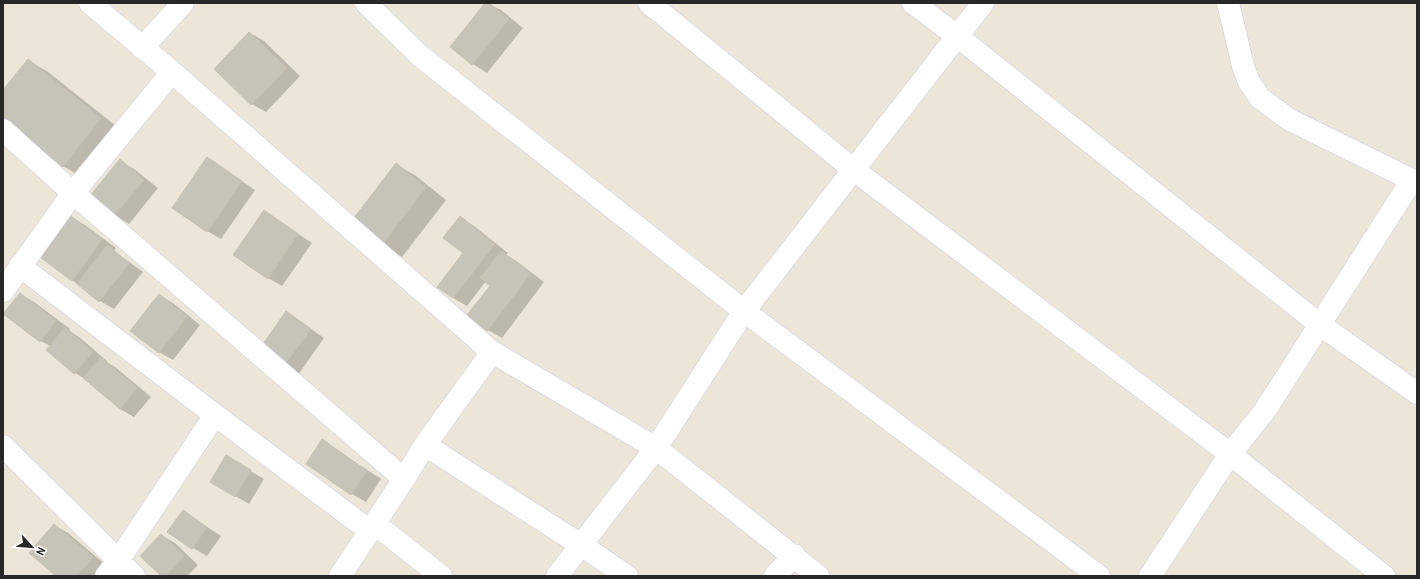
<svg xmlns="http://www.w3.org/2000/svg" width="1420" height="579" font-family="Barlow,sans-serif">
  <rect width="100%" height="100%" fill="#ebe6d8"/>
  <!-- shadow -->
  <path fill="#0003" d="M486,3L501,10L523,28L487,73L473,64L452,47Z
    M250,33L264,41L300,76L266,112L252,104Z
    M28,60L48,72L121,130L83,178L63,166L3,117V91Z
    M208,158L255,190L221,239L207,231Z
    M120,161L134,169L158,188L129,224L115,215L91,196Z
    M396,164L416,176L446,200L402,257L382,245Z
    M264,211L312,243L282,286L268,278Z
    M71,217L85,225L116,248L114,251L143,272L114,309L100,301L72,280Z
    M460,218L474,226L508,253L506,255L515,260L544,282L502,338L488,330L469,315L491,286L486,281L467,306L453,298L465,253Z
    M20,294L34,302L70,329L69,331L79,337L107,361L106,362L115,367L151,397L134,417L120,409L87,380L75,373L47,350L50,346L41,341Z
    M159,295L173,303L200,325L173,360L159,352Z
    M286,312L300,321L324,338L298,375L260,350Z
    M323,441L381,479L366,502L352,494Z
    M240,465L264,479L249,504L211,482Z
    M183,511L221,536L207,556L193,548Z
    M54,525L68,533L107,566L98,576H57Z
    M161,535L175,543L198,565L187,576H162Z"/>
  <!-- building -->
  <path fill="#c6c3b8" stroke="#c6c2b2" d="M485,3H489L509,19L472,65L450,47Z
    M249,32L287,68L251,105L214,69Z
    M28,59L101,118L63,167L3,119V90Z
    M207,157L242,181L207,232L172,208Z
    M120,159L144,180L114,216L90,196Z
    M396,163L426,187L381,246L351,222Z
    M264,210L298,234L268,279L233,255Z
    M71,216L102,239L72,281L40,257Z
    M460,216L495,244L453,298L437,287L463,253L443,238Z
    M107,245L129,263L99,302L77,284Z
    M501,251L531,273L487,331L467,315L490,286L480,278Z
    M20,293L56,321L40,342L3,314Z
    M159,294L187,316L159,353L130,331Z
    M286,311L311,329L283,367L259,350Z
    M65,327L93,352L74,374L46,350Z
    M101,357L137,388L120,409L83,378Z
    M322,439L367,471L351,495L306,464Z
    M226,455L251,470L235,497L210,482Z
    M183,510L207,527L192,549L167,532Z
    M54,524L93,557L77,576H56L29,553Z
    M161,534L184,556L166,576H161L140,556Z"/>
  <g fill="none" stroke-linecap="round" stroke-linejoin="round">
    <defs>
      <path id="minor" d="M90,3L172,72L492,352L656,448L818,576
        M366,3L419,55L744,311L1099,576
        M649,3L854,170L1230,454L1384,576
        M913,3L957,36L1319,324L1417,393
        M142,48L183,3
        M3,130L73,193L404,479L340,576
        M20,266L215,415
        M3,291L73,193L172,72
        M425,445L492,352
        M3,446L134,576
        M404,479L425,445L581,545L656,448L744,311L983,3
        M375,524L441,576
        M106,576L118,561L215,415L370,531
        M557,576L581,545L627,576
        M775,576L794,555
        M1150,576L1230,454L1264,412L1412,180L1290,120L1260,98L1249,82L1243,66L1228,3"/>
    </defs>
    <!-- minor casing -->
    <use href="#minor" stroke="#cdcde2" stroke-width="23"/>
    <!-- minor -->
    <use href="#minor" stroke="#fff" stroke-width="22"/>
  </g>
  <!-- border -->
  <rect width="1420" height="579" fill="none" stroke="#272727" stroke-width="8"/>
  <!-- north arrow -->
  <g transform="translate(32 547) rotate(116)" stroke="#ffffff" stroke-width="3" paint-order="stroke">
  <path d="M0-3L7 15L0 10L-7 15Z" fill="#272727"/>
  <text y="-6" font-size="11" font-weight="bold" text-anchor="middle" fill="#272727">N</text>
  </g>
</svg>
